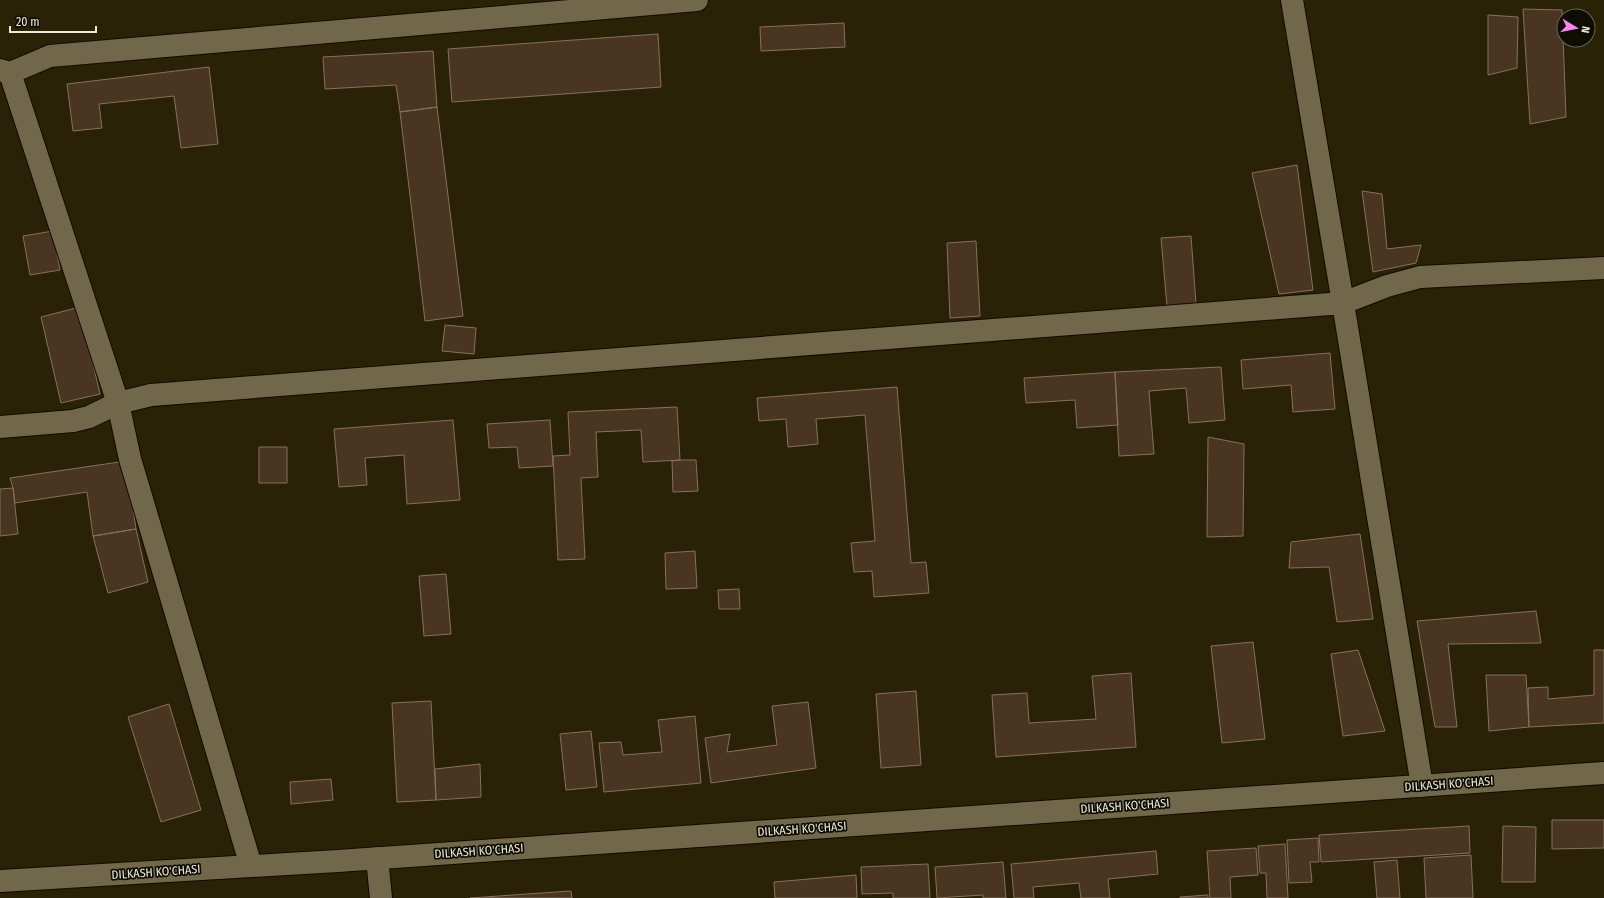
<svg xmlns="http://www.w3.org/2000/svg" width="1604" height="898" font-family="'Fira Sans Condensed',sans-serif">
  <rect width="100%" height="100%" fill="#2a2207"/>
  <!-- building -->
  <path fill="#493521" stroke="#87715b" d="M1523,9L1562,10L1566,117L1530,124Z
    M1488,15L1518,17L1517,68L1488,75Z
    M844,23L845,47L761,51L760,27Z
    M658,34L661,87L452,102L448,49Z
    M433,51L437,107L400,112L396,85L325,89L323,57Z
    M209,67L218,144L181,148L174,96L99,104L102,128L73,131L67,84Z
    M437,107L463,316L425,321L400,112Z
    M1297,165L1313,290L1279,294L1252,173Z
    M1362,191L1382,194L1387,249L1421,245L1416,263L1373,272Z
    M53,231L60,270L30,275L23,236Z
    M1191,236L1196,304L1167,306L1161,238Z
    M976,241L980,316L950,318L947,243Z
    M80,307L100,394L61,403L41,317Z
    M445,325L476,328L474,354L442,351Z
    M1330,353L1335,409L1293,412L1291,385L1243,389L1241,360Z
    M1221,367L1225,420L1189,423L1186,388L1149,391L1154,454L1119,456L1115,372Z
    M1115,372L1118,425L1077,428L1075,400L1026,403L1024,378Z
    M897,387L911,563L926,562L929,593L874,597L872,571L854,572L851,543L875,541L865,415L816,419L818,444L788,447L786,419L759,421L757,398Z
    M677,407L680,460L643,462L641,430L596,432L598,477L581,478L585,559L558,560L553,456L570,455L568,412Z
    M453,420L460,500L407,504L404,455L365,458L367,485L339,487L334,429Z
    M550,420L553,466L519,468L517,447L489,448L487,424Z
    M1208,437L1244,444L1243,536L1207,537Z
    M259,447H287V483H259Z
    M680,460H696L698,491L673,492L672,461Z
    M126,461L136,529L93,536L87,492L15,503L13,488L10,478Z
    M13,488L18,534L0,536V489Z
    M136,529L148,582L108,593L93,536Z
    M1360,534L1373,619L1337,622L1329,567L1289,568L1291,542Z
    M695,551L697,588L666,589L665,553Z
    M446,574L451,634L424,636L419,576Z
    M739,589L740,609H719L718,590Z
    M1536,611L1541,643L1448,644L1457,727H1435L1417,621Z
    M1253,642L1265,739L1222,743L1211,646Z
    M1358,650L1385,731L1343,736L1331,654Z
    M1594,650H1604V723L1529,727L1528,688L1548,687V699L1594,695Z
    M1131,673L1136,747L996,757L992,695L1027,693L1029,723L1096,719L1092,676Z
    M1486,675H1526L1529,727L1489,731Z
    M916,691L921,765L881,768L876,694Z
    M431,701L436,800L397,802L392,703Z
    M808,702L816,768L711,783L705,738L730,734L727,752L777,745L772,706Z
    M169,704L201,810L161,822L128,717Z
    M695,716L701,783L604,792L599,743L621,742L623,755L662,752L658,720Z
    M591,731L597,787L566,790L560,734Z
    M480,764L481,797L436,800L435,769Z
    M331,779L333,800L291,804L290,782Z
    M1552,820H1604V848L1552,849Z
    M1469,826L1470,853L1321,862L1319,835Z
    M1503,826L1536,827L1535,882H1502Z
    M1318,838L1319,862H1310L1312,882L1289,883L1287,840Z
    M1285,844L1288,898H1267L1266,873H1260L1258,846Z
    M1256,848L1258,875L1230,877L1231,898H1210L1207,851Z
    M1156,851L1158,874L1108,879L1110,898H1081L1079,883L1033,887L1034,898H1014L1011,864Z
    M1471,855L1473,898H1426L1424,858Z
    M1397,860L1400,898H1377L1374,862Z
    M1003,862L1006,898H983V895L937,898L935,867Z
    M928,864L930,898H893V893L862,894L861,867Z
    M856,875L857,898H775L774,882Z
    M571,891L572,898H470Z
    M1208,895V898H1180V897Z"/>
  <g fill="none" stroke-linecap="round" stroke-linejoin="round">
    <defs>
      <path id="minor" d="M1292,0L1343,303L1422,786
        M0,70L10,73L118,403L130,459L251,866
        M10,73L50,56L697,0
        M0,427L73,421L89,417L118,403L151,395L1343,303L1387,286L1420,277L1604,268
        M377,858L381,898
        M0,881L338,861L1604,773"/>
    </defs>
    <!-- minor casing -->
    <use href="#minor" stroke="#120b00" stroke-width="24"/>
    <!-- minor -->
    <use href="#minor" stroke="#71684c" stroke-width="22"/>
  </g>
  <g text-anchor="middle" dominant-baseline="central" stroke-width="3.5" stroke-linejoin="round" paint-order="stroke">
    <!-- street labels -->
    <g font-size="12" fill="#ede8d9" stroke="#0f0c03">
      <text transform="translate(1449 784) rotate(-4)">DILKASH KO'CHASI</text>
      <text transform="translate(1125 806) rotate(-4)">DILKASH KO'CHASI</text>
      <text transform="translate(802 829) rotate(-4)">DILKASH KO'CHASI</text>
      <text transform="translate(479 851) rotate(-4)">DILKASH KO'CHASI</text>
      <text transform="translate(156 872) rotate(-4)">DILKASH KO'CHASI</text>
    </g>
  </g>
  <!-- north arrow -->
  <g transform="translate(1576 28) rotate(100)"><circle r="19" fill="#0f0c03" stroke="#686459"/>
  <path d="M0-3L7 15L0 10L-7 15Z" fill="#f688ed"/>
  <text y="-6" font-size="11" font-weight="bold" text-anchor="middle" fill="#ede8d9">N</text>
  </g>
  <!-- scale -->
  <path d="M10 26v6h86v-6" fill="none" stroke="#ede8d9" stroke-width="2"/>
  <text x="16" y="26" font-size="12" fill="#ede8d9" stroke="#0f0c03" stroke-width="3" paint-order="stroke">20 m</text>
</svg>
